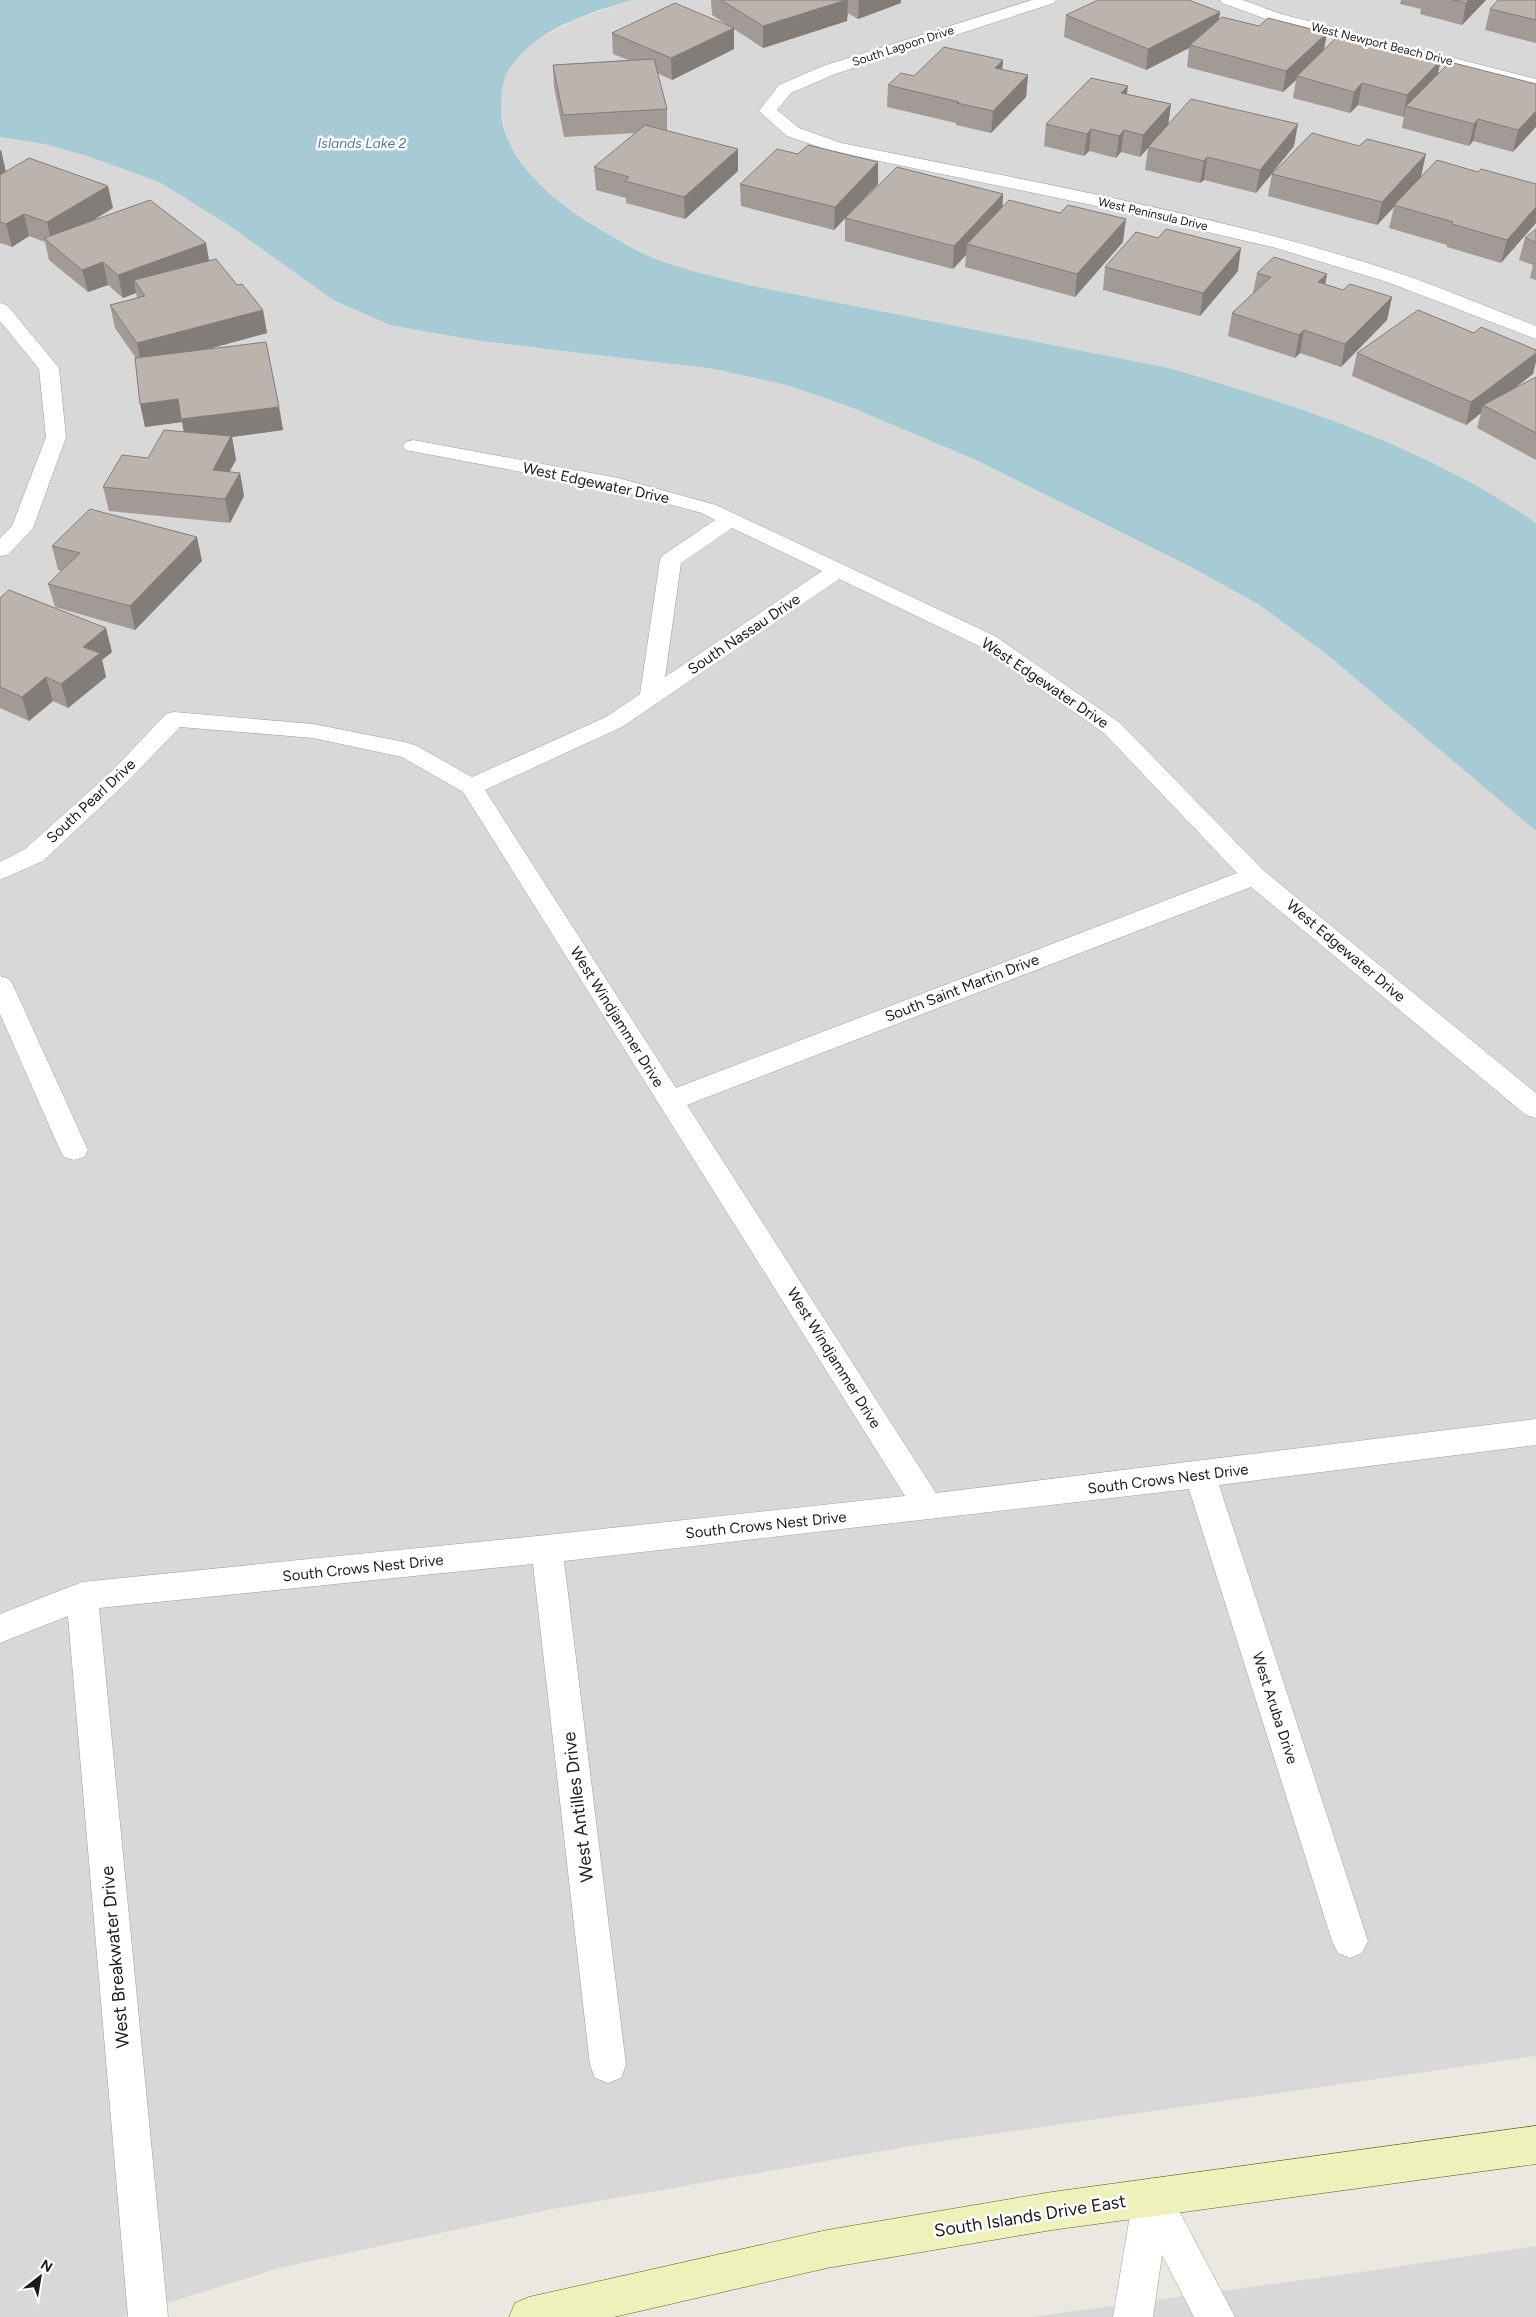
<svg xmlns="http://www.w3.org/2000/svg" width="1536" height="2317" font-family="Figtree,sans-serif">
  <rect width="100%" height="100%" fill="#ebe8e1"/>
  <!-- residential -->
  <path fill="#d9d8d8" d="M633,0H1536V523L1449,471L1372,437L1234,387L1169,368L748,285L691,271L645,255L601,230L559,202L530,175L508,142L500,109L502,83L513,62L535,41L577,19Z
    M0,137L44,144L87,156L159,182L227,224L333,300L390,325L480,341L714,369L787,385L848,406L976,460L1191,567L1258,604L1330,657L1536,831V2056L923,2144L547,2210L283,2267L122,2317H0Z
    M1536,2246V2317H1032L1375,2270Z"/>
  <!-- water -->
  <path fill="#a6cbd4" d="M0,0H633C591,12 542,27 514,62C504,74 502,86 501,101C497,163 565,210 613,237C624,243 635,250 646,255C679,269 713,276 748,285L1169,368C1295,405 1427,447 1536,523V831L1330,657L1258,604L1191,567L976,460L848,406L787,385L714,369L480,341L390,325L333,300L227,224L159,182L87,156L44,144L0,137Z"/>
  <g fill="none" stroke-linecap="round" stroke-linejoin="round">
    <defs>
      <path id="street" d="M1032,0H1056L1054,3L835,74L791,93L777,110L799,128L841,143C1019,179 1200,211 1374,265C1429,282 1482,305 1536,326V339L1387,282L1276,248L1092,205L831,151L787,136L759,111L779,85L823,66Z
        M1220,0H1243L1281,14L1536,79V89L1269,20L1222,3Z
        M0,303L7,305L59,368L66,437L33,528L8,555L0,556V538L12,526L46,437L39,369L0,321Z
        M413,440L618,478L716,505L995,636L1120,723L1263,870L1536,1093V1118L1526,1115L1251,887L687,1105L936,1493L1536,1419V1445L1219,1485L1368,1941L1362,1953L1350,1958L1338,1953L1332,1941L1189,1489L564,1561L626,2065L621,2078L608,2083L595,2078L590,2065L533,1564L99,1608L168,2317H128L68,1616L0,1643V1614L82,1582L547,1535L905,1496L463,792L402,757L313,738L180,727L128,781L43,861L0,880V862L25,849L112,771L166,714L174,712L313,724L409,743L417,746L472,777L606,717L640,694L660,560L663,555L715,520L702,513L616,490L406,450L403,446L406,442ZM732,528L822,571L665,677L681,563ZM839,579L979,646L1104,733L1237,873L676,1088L485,790L622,727Z
        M0,976L9,979L13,985L88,1150L84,1157L74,1160L64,1157L60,1150L0,1014Z
        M1152,2178L1165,2184L1235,2317H1194L1162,2255L1153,2317H1113L1133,2197L1139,2184Z"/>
      <path id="secondary" d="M1536,2126V2164L1052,2230L827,2268L614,2317H509L515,2303L529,2297L827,2230L1052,2192Z"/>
    </defs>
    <!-- street casing -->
    <use href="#street" stroke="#9f9f9f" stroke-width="1"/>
    <!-- secondary casing -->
    <use href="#secondary" stroke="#5b6211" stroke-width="1"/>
    <!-- street -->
    <use href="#street" fill="#fff" fill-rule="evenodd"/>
    <!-- secondary -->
    <use href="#secondary" fill="#eff1ba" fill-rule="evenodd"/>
  </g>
  <!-- wall -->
  <path fill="#a19a96" d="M711,0H901V3L858,19L848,13L847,21L763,48L734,29V49L672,80L657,73L667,109V131H666L738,171L685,219L626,203V198L596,190L594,167L637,133L564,137L554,87L553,65L628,60L613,54L612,33L727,25L712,15Z
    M1401,0H1486L1462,25L1420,14L1421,9L1400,4Z
    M1536,0V43L1485,30L1490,9Z
    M1220,12L1219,19L1259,26L1327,33L1324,50L1438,74L1536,84L1513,152L1473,141L1469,146L1402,128L1404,116L1403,117L1358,105L1350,113L1293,98L1296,80L1283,92L1187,67L1189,48L1146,70L1064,37L1066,15Z
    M1003,60L1002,69L1028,75L1026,97L991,133L956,125V123L887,107L888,85L914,76Z
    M1127,94L1171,104L1168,125L1294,146L1272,173L1421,177L1411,187L1478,172L1536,184L1501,263L1447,247V245L1389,228L1394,207L1377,225L1268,196L1272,174L1256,193L1204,180L1200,183L1145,170L1148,148L1140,157L1121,152L1116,158L1089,151L1084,156L1044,146L1046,124Z
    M0,150H1L6,172L113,208L92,221L209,261L263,310L267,333L205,350L279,407L283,430L232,437L236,460L229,472L240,473L244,496L230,523L109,511L103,487L148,458L184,432L182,422L145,427L136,358L115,328L110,305L137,298L136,293L123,298L108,285L88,292L49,260L45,242L29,236L12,247L0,243Z
    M740,184H878L846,217L1003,194L1002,207L1123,242L1075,297L965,267L966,255L953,269L845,241V218L834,230L741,206Z
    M1536,229V280L1530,278L1533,265L1519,260L1525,238Z
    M1158,238L1238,271L1200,316L1103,290L1105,267Z
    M1257,273L1327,274L1325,284L1343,290L1392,297L1387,320L1341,367L1300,353L1295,358L1228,336L1232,313L1253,293Z
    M1357,353L1533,374L1514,389L1536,377V460L1477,428L1481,413L1466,425L1352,376Z
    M52,546L202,561L135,630L55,607L48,584L62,571L58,570Z
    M0,598L112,652L102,660L106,677L68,708L53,701L29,721L0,708Z"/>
  <!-- shaded-wall -->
  <path fill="#837d7a" d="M846,0H848L847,21L763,48V26Z
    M859,0H901V3L858,19Z
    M1469,0H1486L1462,25L1466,3Z
    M1220,12L1217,34L1190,45L1189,48L1146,70L1148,49Z
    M734,28V49L672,80L671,58Z
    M1327,33L1323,54L1297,76L1296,80L1283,92L1286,71Z
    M1003,60L1001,82L995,68Z
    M1441,60L1436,82L1406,106L1404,116L1403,117L1407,95Z
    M1028,75L1026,97L991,133L993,111Z
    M1362,83L1358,105L1350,113L1354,92Z
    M1128,86L1125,108L1121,93Z
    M1171,104L1168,126L1140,157L1143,135Z
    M1536,111V127L1513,152L1518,130Z
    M1478,119L1473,141L1469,146L1474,124Z
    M1298,124L1294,146L1256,193L1260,170Z
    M1091,129L1089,151L1084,156L1087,134Z
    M1124,130L1121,152L1116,158L1119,136Z
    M738,149V171L685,219L684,197Z
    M1,150L6,173L0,178V151Z
    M1426,154L1421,177L1395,205H1394V207L1377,225L1382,202Z
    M1207,157L1204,180L1200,183L1204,161Z
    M878,162V184L834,230L835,207Z
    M108,186L113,208L52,245L47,222Z
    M1003,194L1002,216L967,244L966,255L953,269L954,246Z
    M1536,207V223L1501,263L1507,240Z
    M24,214L29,236L12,247L6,224Z
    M1126,219L1123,242L1075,297L1077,274Z
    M206,243L210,265L134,280L136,293L123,298L118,275Z
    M1241,248L1238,271L1200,316L1203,293Z
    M103,262L108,285L88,292L82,270Z
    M1327,274L1323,296L1318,282Z
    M1392,297L1387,320L1341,367L1345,344Z
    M263,310L267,333L142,367L137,343Z
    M1304,330L1300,353L1295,358L1299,335Z
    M1536,353V362L1533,374L1488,408L1483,405L1481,413L1466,425L1471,402Z
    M178,399L279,407L283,430L232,437L236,460L217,494L186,443L182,422L145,427L140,404Z
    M240,473L244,496L230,523L225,499Z
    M197,537L202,561L135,630L130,606Z
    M106,628L112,652L102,660L106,677L68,708L61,684L83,647Z
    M46,677L53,701L29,721L22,697Z"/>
  <!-- building -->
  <path fill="#bbb3ae" stroke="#837d7a" d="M721,0H846L763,26Z
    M1098,0H1189L1220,12L1148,49L1066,15Z
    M1453,0H1469L1466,3Z
    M1498,0H1536V20L1490,9Z
    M675,3L734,28L671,58L612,33Z
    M1222,17L1259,26L1268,18L1327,33L1286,71L1190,45Z
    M1339,35L1441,60L1407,95L1362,83L1354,92L1297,76Z
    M944,47L1003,60L995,68L1028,75L993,111L957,103L959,102L888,85L901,73L914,76Z
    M654,59L667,109L563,115L553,65Z
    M1450,62L1536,84V111L1518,130L1478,119L1474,124L1406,106Z
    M1091,78L1128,86L1121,93L1171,104L1143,135L1124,130L1119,136L1091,129L1087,134L1046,124Z
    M1191,99L1298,124L1260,170L1207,157L1204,161L1148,147Z
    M645,125L738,149L684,197L625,181L629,177L594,167Z
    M1312,133L1359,146L1367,139L1426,154L1382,202L1272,174Z
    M808,145L878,162L835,207L740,184L777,149L798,154Z
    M29,158L108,186L47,222L24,214L6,224L0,222V175Z
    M1437,160L1478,172L1481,169L1536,184V207L1507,240L1452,224L1453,222L1394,205Z
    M897,167L1003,194L954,246L845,218Z
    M150,200L206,243L118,275L103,262L82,270L44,238Z
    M1009,200L1060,213L1068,205L1126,219L1077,274L967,244Z
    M1166,229L1241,248L1203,293L1105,267L1136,232L1158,238Z
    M1536,229V242L1525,238Z
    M1274,257L1327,274L1318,282L1343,290L1350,284L1392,297L1345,344L1304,330L1299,335L1232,313L1271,277L1257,273Z
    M216,259L237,285L242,284L263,310L137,343L110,305L145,296L134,280Z
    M1418,310L1474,333L1481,327L1536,350V353L1471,402L1357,353Z
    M266,342L279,407L181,419L178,399L140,404L135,358Z
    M1536,377V433L1483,405Z
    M164,430L231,436L213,470L240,473L225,499L103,487L122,455L148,458Z
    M90,509L197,537L130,606L48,584L80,553L52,546Z
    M9,590L106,628L83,647L100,653L61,684L46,677L22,697L0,687V598Z"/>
  <g text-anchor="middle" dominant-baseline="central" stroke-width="5" stroke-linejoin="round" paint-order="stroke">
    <!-- far-street labels -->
    <g font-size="12" fill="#1b1b1b" stroke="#fff">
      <text transform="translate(1382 44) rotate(14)">West Newport Beach Drive</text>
      <text transform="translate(903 46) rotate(-18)">South Lagoon Drive</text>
      <text transform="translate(1153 214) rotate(13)">West Peninsula Drive</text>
    </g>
    <!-- far-water labels -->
    <g font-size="14" font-style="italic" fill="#537a9e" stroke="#fff">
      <text x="362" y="143">Islands Lake 2</text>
    </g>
    <!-- street labels -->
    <g font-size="15" fill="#1b1b1b" stroke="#fff">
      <text transform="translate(596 483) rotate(12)">West Edgewater Drive</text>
      <text transform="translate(744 634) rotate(-34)">South Nassau Drive</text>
      <text transform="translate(1045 683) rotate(34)">West Edgewater Drive</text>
      <text transform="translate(91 801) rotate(-43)">South Pearl Drive</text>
      <text transform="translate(1346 951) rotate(40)">West Edgewater Drive</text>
      <text transform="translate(962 988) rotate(-21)">South Saint Martin Drive</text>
      <text transform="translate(617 1017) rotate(58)">West Windjammer Drive</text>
      <text transform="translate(834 1358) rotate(58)">West Windjammer Drive</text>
      <text transform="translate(1168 1479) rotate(-7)">South Crows Nest Drive</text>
      <text transform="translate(766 1525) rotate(-6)">South Crows Nest Drive</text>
      <text transform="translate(363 1568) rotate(-6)">South Crows Nest Drive</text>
      <text transform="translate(1275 1708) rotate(72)">West Aruba Drive</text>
    </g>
    <!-- near-street labels -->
    <g font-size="18" fill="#1b1b1b" stroke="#fff">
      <text transform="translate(578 1807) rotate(-97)">West Antilles Drive</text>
      <text transform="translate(115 1957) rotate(-95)">West Breakwater Drive</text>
      <text transform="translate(1030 2216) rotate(-9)">South Islands Drive East</text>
    </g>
  </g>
  <!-- north arrow -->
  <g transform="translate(40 2277) rotate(31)" stroke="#ffffff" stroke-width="4" paint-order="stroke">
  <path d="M0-4L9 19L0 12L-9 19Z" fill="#1b1b1b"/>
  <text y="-8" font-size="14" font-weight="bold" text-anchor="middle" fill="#1b1b1b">N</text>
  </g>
</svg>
